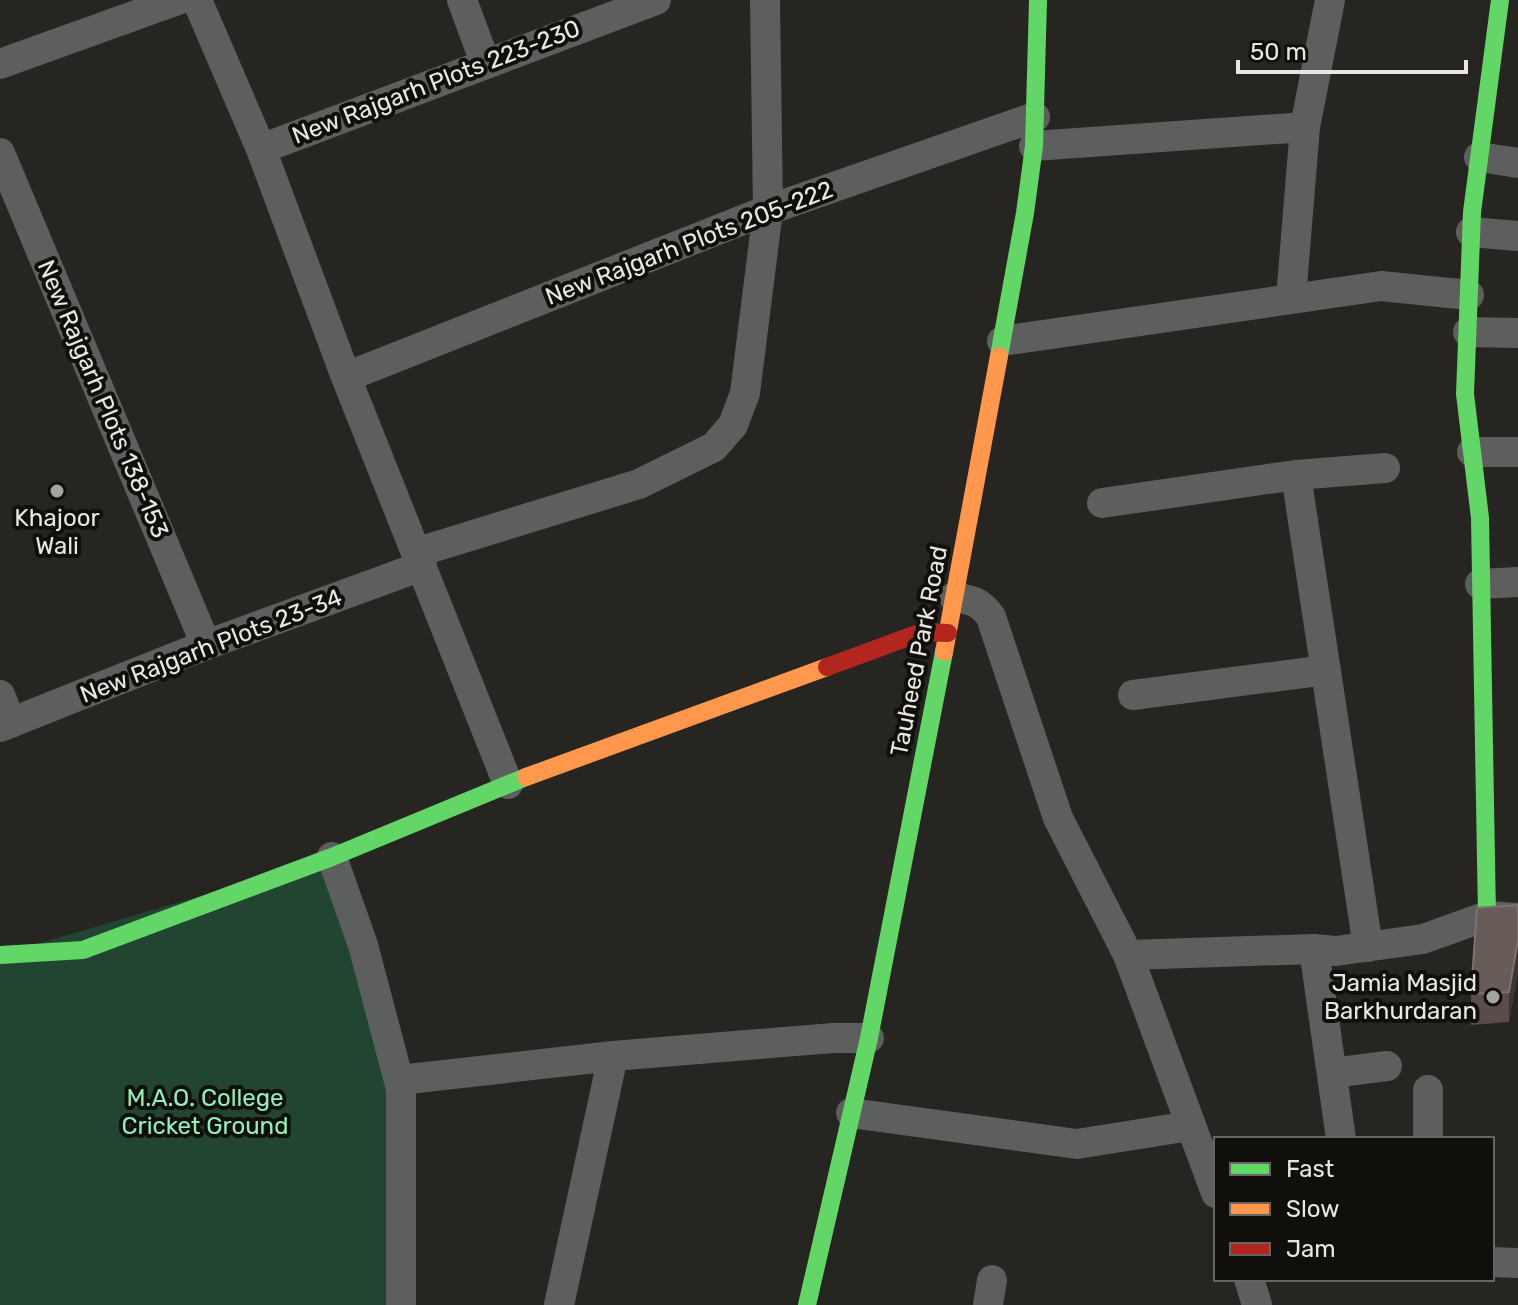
<svg xmlns="http://www.w3.org/2000/svg" width="1518" height="1305" font-family="Rubik,sans-serif">
  <rect width="100%" height="100%" fill="#262521"/>
  <!-- green -->
  <path fill="#214530" d="M332,857L399,1080L401,1305H0V955Z"/>
  <g fill="none" stroke-linecap="round" stroke-linejoin="round">
    <!-- street -->
    <path stroke="#5d5e5e" stroke-width="30" d="M197,0L261,149L346,377L508,784
      M462,0L485,62
      M0,64L178,0
      M1034,146L1305,127L1330,0
      M261,149L656,0
      M0,153L206,645
      M1479,157L1518,163
      M1471,232L1518,236
      M1291,298L1305,127
      M1468,332L1518,333
      M1002,341L1381,286L1469,295
      M346,377L768,210L1035,117
      M1472,452H1518
      M1296,475L1368,947
      M1102,503L1296,475L1385,468
      M418,552L639,484L714,447L733,425L745,393L768,210L765,0
      M1480,584L1518,582
      M954,597C972,600 981,602 991,617L1058,818L1128,955L1216,1193
      M0,695L11,723
      M1133,695L1326,670
      M0,727L206,645L422,566
      M332,857L363,945L401,1089V1305
      M1314,949L1341,1139
      M1128,955L1314,949L1336,951L1423,939L1487,916L1518,918
      M1332,1073L1387,1066
      M399,1080L613,1056L833,1038H869
      M851,1113L1077,1144L1190,1126
      M1428,1139V1090
      M1492,1262L1518,1263
      M1249,1279L1257,1305
      M559,1305L613,1056
      M988,1305L992,1280"/>
    <!-- fast -->
    <path stroke="#63d668" stroke-width="18" d="M999,356L1025,213L1034,146L1038,0
      M1487,916L1480,518L1465,394L1472,212L1500,0
      M0,955L83,950L332,857L526,777
      M807,1305L869,1038L944,652"/>
    <!-- slow -->
    <path stroke="#ff974d" stroke-width="18" d="M944,652L999,356
      M526,777L827,667"/>
    <!-- jam -->
    <path stroke="#b3261e" stroke-width="18" d="M827,667L922,632L948,633"/>
  </g>
  <!-- wall -->
  <path fill="#594c49" d="M1518,905V971L1509,1022L1471,1025V994Z"/>
  <!-- shaded-wall -->
  <path fill="#3e3532" d="M1518,940V971L1509,1022V992Z"/>
  <!-- building -->
  <path fill="#685c59" stroke="#7c726e" stroke-width="2" d="M1518,905V940L1509,992L1471,994L1477,908Z"/>
  <!-- markers -->
  <g fill="#a5a39e" stroke="#110f0c" stroke-width="3">
    <circle cx="57" cy="491" r="8"/>
    <circle cx="1493" cy="997" r="8"/>
  </g>
  <g text-anchor="middle" dominant-baseline="central" stroke-width="8" stroke-linejoin="round" paint-order="stroke">
    <!-- street labels -->
    <g font-size="24" fill="#e9e7e2" stroke="#110f0c">
      <text transform="translate(436 82) rotate(-21)">New Rajgarh Plots 223-230</text>
      <text transform="translate(689 243) rotate(-21)">New Rajgarh Plots 205-222</text>
      <text transform="translate(103 399) rotate(67)">New Rajgarh Plots 138-153</text>
      <text transform="translate(211 646) rotate(-21)">New Rajgarh Plots 23-34</text>
      <text transform="translate(919 651) rotate(-79)">Tauheed Park Road</text>
    </g>
    <!-- poi labels -->
    <g font-size="24" fill="#e9e7e2" stroke="#110f0c">
      <text x="57" y="518">Khajoor<tspan x="57" dy="28">Wali</tspan></text>
      <text x="1477" y="983" text-anchor="end">Jamia Masjid<tspan x="1477" dy="28">Barkhurdaran</tspan></text>
    </g>
    <!-- park labels -->
    <g font-size="24" fill="#90f0b7" stroke="#110f0c">
      <text x="205" y="1098">M.A.O. College<tspan x="205" dy="28">Cricket Ground</tspan></text>
    </g>
  </g>
  <!-- legend -->
  <rect x="1214" y="1137" width="280" height="144" fill="#110f0c" stroke="#676562" stroke-width="2"/>
  <rect x="1230" y="1163" width="40" height="12" fill="#63d668" stroke="#676562" stroke-width="2"/>
  <text x="1286" y="1177" font-size="24" fill="#e9e7e2">Fast</text>
  <rect x="1230" y="1203" width="40" height="12" fill="#ff974d" stroke="#676562" stroke-width="2"/>
  <text x="1286" y="1217" font-size="24" fill="#e9e7e2">Slow</text>
  <rect x="1230" y="1243" width="40" height="12" fill="#b3261e" stroke="#676562" stroke-width="2"/>
  <text x="1286" y="1257" font-size="24" fill="#e9e7e2">Jam</text>
  <!-- scale -->
  <path d="M1238 60v12h228v-12" fill="none" stroke="#e9e7e2" stroke-width="4"/>
  <text x="1250" y="60" font-size="24" fill="#e9e7e2" stroke="#110f0c" stroke-width="6" paint-order="stroke">50 m</text>
</svg>
